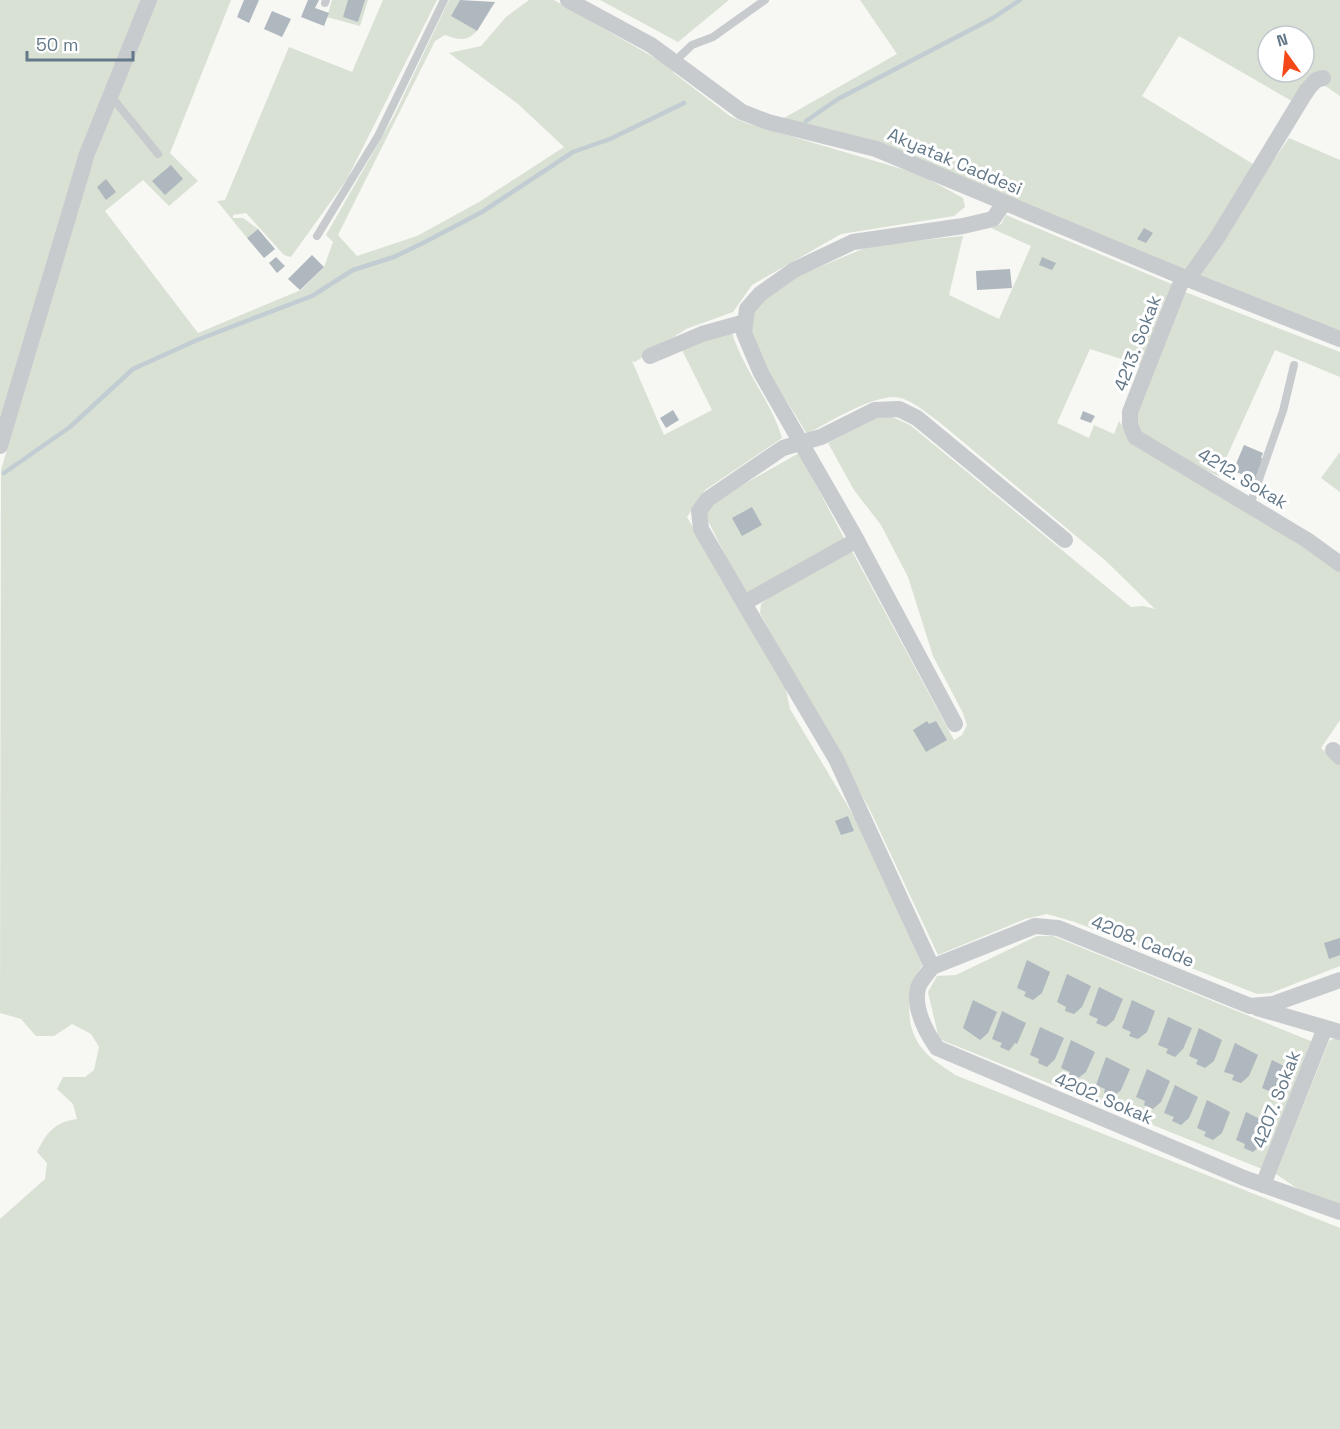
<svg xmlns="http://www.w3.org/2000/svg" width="1340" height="1429" font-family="'Space Grotesk',sans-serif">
  <rect width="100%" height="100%" fill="#f7f7f4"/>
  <!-- green -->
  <path fill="#d9e0d4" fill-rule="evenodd" d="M0,0H144L0,433Z
    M155,0H231L170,153L198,181L169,206L143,180L105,211L198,333L301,290L324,267L333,242L326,235L394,116L449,0H460L451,16L477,31C466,42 459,40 445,35L435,41L338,235L357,256L417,236L479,202L564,147L518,104L449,53L481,46L506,17L529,0H554L667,65L675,74L730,116L746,123L919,174L963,198L965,207L954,216L841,234L752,285L733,312L686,329L635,362L632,361L664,435L712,410L682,350L693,344L732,333C744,371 771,401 782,438L705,490L687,517L785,685L790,709L862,830L922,965C906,992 903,1028 925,1052C933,1061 946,1068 955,1075L1340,1228V1429H0V1219L45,1179L47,1163L37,1152C47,1132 55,1122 77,1119L73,1104L57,1089L63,1077H85L94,1070L99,1047L91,1034L72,1024L54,1036H36L21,1019L0,1013L1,470L85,185L117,92Z
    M332,0H368L360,26L327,17Z
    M383,0H437L347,179L291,257L284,255L246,213L233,215V218H243L258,229L247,238L217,201L225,200L289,47L352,72Z
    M600,0H729L678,42Z
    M860,0H1340V96L1321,83L1312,98L1302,101L1290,100L1179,36L1142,96L1253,164L1218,225L1188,268L1179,271L784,118L897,54ZM1268,36H1304V72H1268Z
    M1289,138L1340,160V331L1195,275Z
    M1006,215L1174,285L1143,366L1090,349L1057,423L1089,438L1094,425L1114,434L1119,421L1132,441L1292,536L1340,571V720L1321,748L1340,764V966L1271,993L1257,994L1075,922L1047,914L1025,919L938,955L870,810L760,613L761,604L774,593L852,551L954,740L962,735L967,725L963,713L933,656L908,577L881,525L854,490L828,443L875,418L888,415L910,425L1131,607L1143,606L1155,609L1106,561L938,421C926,413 910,397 893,397C868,398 829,422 807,434L761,359L752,337L751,318L759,302L786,281L872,245L963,236L949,295L999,319L1031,246L991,228L1001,224Z
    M1185,292L1340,352V377L1275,350L1218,476L1162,450L1139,435L1134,413Z
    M1340,452V492L1321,478Z
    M799,453L844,538L833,547L745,594L705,515L707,505Z
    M1037,936H1053L1313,1042L1262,1169L939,1039L928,992L937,976L956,975Z
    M1335,1038L1340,1039V1205L1298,1189L1276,1174L1329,1041Z"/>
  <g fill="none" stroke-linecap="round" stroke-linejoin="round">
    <!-- stream -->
    <path stroke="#c1cdd2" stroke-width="4.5" d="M806,121L838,99L993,18L1020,0
      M4,473L70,427L133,369L197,340L312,296L353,270L394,257L425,242L482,212L573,152L610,139L684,103"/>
  </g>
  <!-- building -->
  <path fill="#afb8be" d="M244,0H259L249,23L237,17Z
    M308,0H319L315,8L329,13L324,26L301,17Z
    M348,0H365L358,22L343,17Z
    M460,0L495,2L477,31L451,16Z
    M272,11L291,19L282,37L264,29Z
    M171,165L183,179L165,195L152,181Z
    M106,179L116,192L106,200L97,187Z
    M1144,228L1153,233L1146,243L1137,239Z
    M258,229L275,249L264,258L247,238Z
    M312,255L324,267L300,290L288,279Z
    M276,257L285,266L277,273L269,263Z
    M1042,257L1056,263L1052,270L1039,265Z
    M1010,269L1012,288L977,290L976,271Z
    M673,410L679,420L666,428L660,418Z
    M1083,411L1095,416L1091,423L1080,419Z
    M1244,445L1263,453L1261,458L1264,459L1255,479L1233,471Z
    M752,507L762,525L742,536L732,518Z
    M927,721L929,724L936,721L947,740L926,752L913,730Z
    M848,816L854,831L841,835L835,821Z
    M1340,938V955L1329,959L1324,943Z
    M1027,960L1050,972L1042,993L1033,1000L1024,996L1026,992L1017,988Z
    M1067,974L1091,986L1082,1007L1074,1014L1065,1011L1066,1007L1057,1002Z
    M1099,987L1123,999L1114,1020L1106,1027L1096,1023L1098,1019L1089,1015Z
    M973,1000L997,1012L988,1033L980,1040L963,1028Z
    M1132,1000L1155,1011L1147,1032L1138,1039L1129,1036L1131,1032L1122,1028Z
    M1002,1011L1026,1023L1017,1044L1015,1043L1009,1051L1000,1047L1002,1043L992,1039Z
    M1168,1017L1192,1028L1183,1049L1175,1057L1166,1053L1168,1049L1158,1045Z
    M1040,1027L1064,1038L1055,1059L1047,1067L1038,1063L1039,1059L1030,1055Z
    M1199,1028L1222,1040L1214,1061L1205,1068L1196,1064L1198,1060L1189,1056Z
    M1071,1040L1095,1052L1086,1072L1077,1079L1068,1076L1070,1072L1061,1068Z
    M1235,1043L1258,1055L1249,1076L1241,1083L1232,1080L1234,1075L1224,1072Z
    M1106,1057L1130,1069L1121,1090L1113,1097L1104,1093L1105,1089L1096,1085Z
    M1272,1060L1296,1072L1287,1093L1278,1100L1269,1096L1271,1092L1262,1088Z
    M1147,1069L1170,1081L1161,1102L1153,1109L1144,1105L1145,1101L1136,1097Z
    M1175,1085L1198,1097L1189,1118L1181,1125L1172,1121L1174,1117L1164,1113Z
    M1207,1100L1230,1112L1222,1133L1213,1140L1204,1136L1206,1132L1197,1128Z
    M1246,1112L1270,1124L1261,1145L1253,1152L1244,1148L1245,1144L1236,1140Z"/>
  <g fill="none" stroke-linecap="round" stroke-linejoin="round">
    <!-- lane -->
    <path stroke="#c7cbce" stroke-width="8" d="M325,3L326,0
      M675,61L692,45L713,37L765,0
      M110,95L158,154
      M317,236L378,136L444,0
      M1250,505L1283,411L1294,365"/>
    <!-- street -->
    <path stroke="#c7cbce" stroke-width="16" d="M568,0L651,45L742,112L768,122L876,149L1183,277L1340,339
      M1183,277L1130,412V424L1135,437L1307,540L1340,564
      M1188,279L1217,238L1307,90L1316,80L1323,78
      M650,356L702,334L745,322
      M0,446L87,154L149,0
      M857,540L744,603L701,529L699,511L708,499L783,448L821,437L875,410L899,409L917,418L1065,540
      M744,603L836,759L932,967
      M955,724L854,535L761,373L744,333L747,309L760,294L794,270L853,242L963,226L993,219L1004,203
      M1333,750L1340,757
      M932,967C928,973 920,981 918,988C913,1009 926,1032 937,1048L1244,1178L1340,1212
      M932,967L1035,926L1058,928L1250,1006L1273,1004L1340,980
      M1257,1008L1340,1032
      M1263,1185L1325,1028"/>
  </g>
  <g text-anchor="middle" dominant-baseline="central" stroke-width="6" stroke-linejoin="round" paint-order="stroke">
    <!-- street labels -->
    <g font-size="18" fill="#637888" stroke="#fff">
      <text transform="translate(955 161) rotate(23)">Akyatak Caddesi</text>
      <text transform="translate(1137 343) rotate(-69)">4213. Sokak</text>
      <text transform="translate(1243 478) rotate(31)">4212. Sokak</text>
      <text transform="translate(1143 941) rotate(22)">4208. Cadde</text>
      <text transform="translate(1104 1098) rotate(23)">4202. Sokak</text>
      <text transform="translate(1276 1099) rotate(-69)">4207. Sokak</text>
    </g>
  </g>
  <!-- north arrow -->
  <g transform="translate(1286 54) rotate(345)"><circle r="28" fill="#ffffff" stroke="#c1c9cf" stroke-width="1.5"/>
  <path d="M0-4.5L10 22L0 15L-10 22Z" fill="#f44817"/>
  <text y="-9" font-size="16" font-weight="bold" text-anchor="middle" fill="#637888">N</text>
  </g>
  <!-- scale -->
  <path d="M27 51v9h106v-9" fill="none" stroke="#637888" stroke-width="3"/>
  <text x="36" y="51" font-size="18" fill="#637888" stroke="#ffffff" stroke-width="4.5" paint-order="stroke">50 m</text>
</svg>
